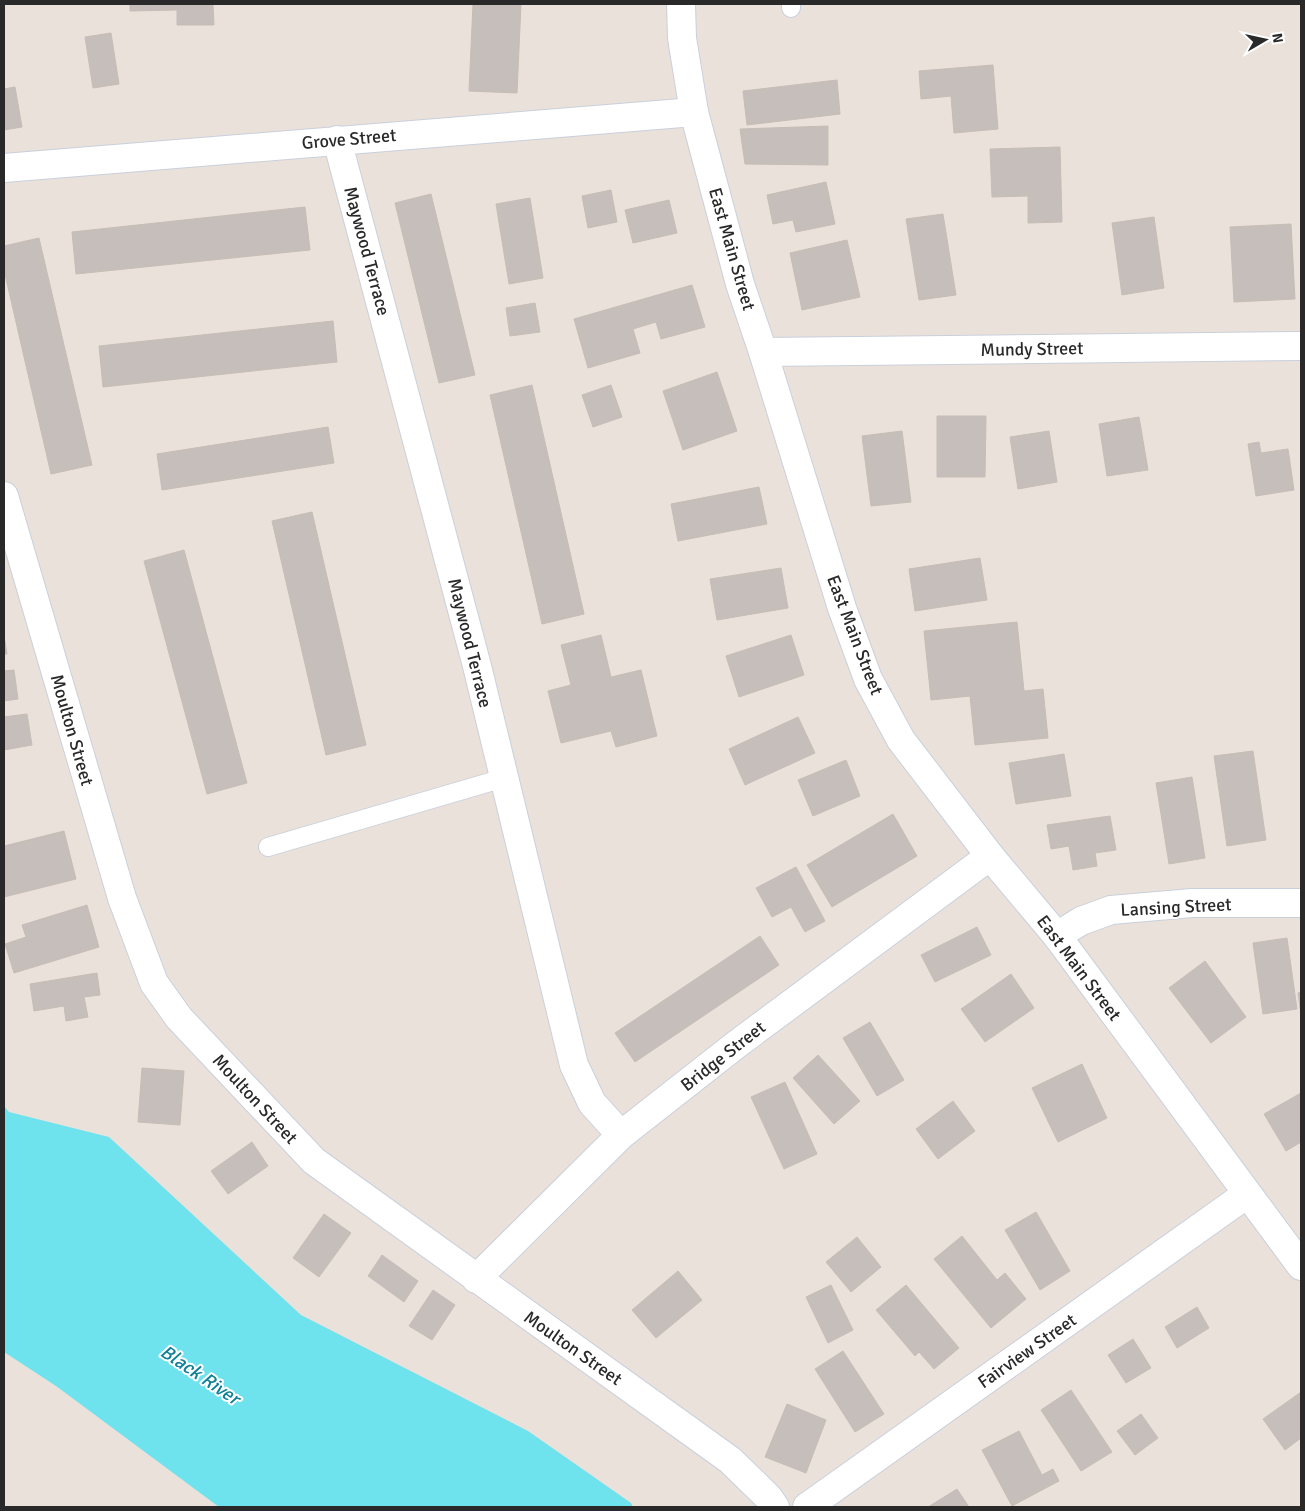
<svg xmlns="http://www.w3.org/2000/svg" width="1305" height="1511" font-family="Signika,sans-serif">
  <rect width="100%" height="100%" fill="#ebe1db"/>
  <!-- water -->
  <path fill="#6ee2ed" d="M4,1106L9,1112L109,1137L301,1315L528,1431L631,1503L633,1507H219L56,1386L4,1352Z"/>
  <!-- building -->
  <path fill="#c6beba" stroke="#c6bdb4" d="M130,4H213L214,25H177V10L130,11Z
    M473,4H521L517,93L469,91Z
    M111,33L119,84L93,88L85,37Z
    M993,65L998,129L954,133L951,96L921,99L919,71Z
    M837,80L840,114L747,125L743,91Z
    M15,87L22,127L4,130V89Z
    M828,126V165L745,164L740,129Z
    M1060,147L1062,222L1028,223V196L992,197L990,149Z
    M826,182L835,224L796,232L793,220L773,224L767,195Z
    M611,190L617,222L588,228L582,196Z
    M431,194L475,375L439,383L395,203Z
    M530,198L543,278L509,284L496,204Z
    M669,200L677,233L633,243L625,210Z
    M305,207L310,250L76,274L72,232Z
    M943,214L956,295L919,300L906,219Z
    M1154,217L1164,288L1122,295L1112,223Z
    M1291,224L1295,299L1234,302L1230,227Z
    M39,238L92,465L51,474L4,270V246Z
    M847,240L860,297L802,310L790,253Z
    M692,285L705,327L661,339L656,322L633,329L640,353L588,368L574,319Z
    M535,303L540,332L510,336L506,308Z
    M333,321L337,362L103,387L99,346Z
    M717,372L737,431L683,450L663,391Z
    M532,385L584,614L542,624L490,395Z
    M611,385L622,417L593,427L582,395Z
    M937,416H986L985,477H937Z
    M1139,417L1148,470L1107,476L1099,424Z
    M328,427L334,463L162,490L157,454Z
    M902,431L911,502L871,506L862,436Z
    M1049,431L1057,482L1018,489L1010,437Z
    M1259,442L1261,453L1288,449L1294,490L1256,496L1248,444Z
    M759,487L767,524L678,541L671,504Z
    M312,512L366,745L326,755L272,521Z
    M184,550L247,783L207,794L144,561Z
    M980,558L987,600L915,611L909,569Z
    M781,568L788,608L717,620L710,579Z
    M1017,622L1024,691L1043,689L1048,738L975,745L970,696L931,700L924,631Z
    M4,635L7,654H4Z
    M601,635L611,677L641,670L657,736L616,747L611,731L561,743L548,691L571,685L561,645Z
    M791,635L804,675L739,697L726,656Z
    M14,670L18,699L4,701V671Z
    M27,714L32,745L4,750V717Z
    M798,717L815,753L745,785L729,749Z
    M1253,751L1266,840L1227,846L1214,756Z
    M1064,754L1071,796L1016,804L1009,763Z
    M846,760L860,796L813,816L798,780Z
    M1192,777L1205,858L1169,864L1156,783Z
    M893,814L917,856L832,907L807,865Z
    M1110,816L1116,850L1095,853L1097,866L1073,870L1069,846L1051,849L1047,825Z
    M64,831L76,879L4,897V846Z
    M796,867L825,921L805,932L791,907L772,917L756,888Z
    M87,905L99,947L14,973L5,944L26,937L22,925Z
    M977,927L991,955L935,982L921,955Z
    M760,936L779,965L635,1062L615,1033Z
    M1287,938L1297,1009L1263,1014L1253,943Z
    M1205,961L1246,1017L1211,1043L1169,988Z
    M97,973L100,995L84,997L88,1017L66,1021L64,1006L34,1011L30,984Z
    M1011,974L1034,1008L985,1042L961,1009Z
    M1301,992V1015L1298,993Z
    M870,1022L904,1080L877,1096L843,1038Z
    M818,1055L860,1101L834,1124L793,1078Z
    M1082,1064L1107,1118L1058,1142L1032,1088Z
    M142,1068L184,1071L180,1125L138,1122Z
    M785,1082L817,1154L784,1169L751,1097Z
    M1301,1093V1142L1286,1151L1264,1114Z
    M953,1101L975,1131L938,1159L916,1129Z
    M252,1142L268,1166L228,1194L211,1171Z
    M1036,1212L1070,1271L1040,1290L1005,1230Z
    M324,1214L351,1233L319,1277L293,1258Z
    M962,1236L997,1280L1005,1273L1026,1299L991,1328L934,1259Z
    M857,1237L881,1267L851,1292L826,1262Z
    M382,1255L418,1281L404,1302L368,1276Z
    M678,1271L702,1300L656,1338L632,1310Z
    M831,1285L853,1330L828,1343L806,1297Z
    M906,1285L959,1348L934,1369L919,1352L915,1356L876,1310Z
    M433,1290L455,1305L432,1340L409,1326Z
    M1197,1307L1209,1328L1177,1348L1165,1327Z
    M1133,1339L1151,1368L1126,1383L1108,1355Z
    M843,1351L884,1414L855,1432L815,1369Z
    M1071,1390L1112,1452L1081,1471L1041,1410Z
    M1301,1392V1438L1285,1450L1263,1419Z
    M787,1404L826,1420L806,1473L765,1457Z
    M1141,1414L1158,1438L1135,1455L1117,1431Z
    M1019,1431L1042,1475L1053,1469L1059,1481L1012,1506L982,1450Z
    M957,1489L969,1507H928Z"/>
  <g fill="none" stroke-linecap="round" stroke-linejoin="round">
    <defs>
      <path id="service" d="M791,4V8
        M268,847L504,778"/>
      <path id="minor" d="M337,140L477,666L574,1065L592,1103L621,1135
        M4,168L694,112
        M763,352L1301,346
        M4,496L122,898L154,983L179,1018L314,1161L730,1460L768,1497L775,1507
        M1057,936L1081,921L1111,910L1192,903H1301
        M476,1279L621,1135L737,1044L990,856
        M807,1507L1247,1194"/>
      <path id="tertiary" d="M681,4L682,38L694,112L740,284L763,352L842,608L868,679L901,740L990,856L1057,936L1301,1266"/>
    </defs>
    <!-- service casing -->
    <use href="#service" stroke="#c9d0db" stroke-width="20"/>
    <!-- minor casing -->
    <use href="#minor" stroke="#c9d0db" stroke-width="30"/>
    <!-- tertiary casing -->
    <use href="#tertiary" stroke="#c9d0db" stroke-width="30"/>
    <!-- service -->
    <use href="#service" stroke="#fff" stroke-width="18"/>
    <!-- minor -->
    <use href="#minor" stroke="#fff" stroke-width="28"/>
    <!-- tertiary -->
    <use href="#tertiary" stroke="#fff" stroke-width="28"/>
  </g>
  <g text-anchor="middle" dominant-baseline="central" stroke-width="4" stroke-linejoin="round" paint-order="stroke">
    <!-- street labels -->
    <g font-size="18" fill="#292929" stroke="#fff">
      <text transform="translate(349 139) rotate(-5)">Grove Street</text>
      <text transform="translate(732 249) rotate(74)">East Main Street</text>
      <text transform="translate(367 251) rotate(75)">Maywood Terrace</text>
      <text transform="translate(1032 349) rotate(-1)">Mundy Street</text>
      <text transform="translate(855 635) rotate(69)">East Main Street</text>
      <text transform="translate(470 643) rotate(76)">Maywood Terrace</text>
      <text transform="translate(72 730) rotate(74)">Moulton Street</text>
      <text transform="translate(1176 907) rotate(-3)">Lansing Street</text>
      <text transform="translate(1079 968) rotate(53)">East Main Street</text>
      <text transform="translate(723 1056) rotate(-38)">Bridge Street</text>
      <text transform="translate(255 1099) rotate(47)">Moulton Street</text>
      <text transform="translate(573 1348) rotate(35)">Moulton Street</text>
      <text transform="translate(1027 1351) rotate(-35)">Fairview Street</text>
    </g>
    <!-- water labels -->
    <g font-size="19" font-style="italic" fill="#0f8197" stroke="#fff">
      <text transform="translate(200 1375) rotate(34)">Black River</text>
    </g>
  </g>
  <!-- border -->
  <rect width="1305" height="1511" fill="none" stroke="#292929" stroke-width="10"/>
  <!-- north arrow -->
  <g transform="translate(1265 40) rotate(81)" stroke="#ffffff" stroke-width="4" paint-order="stroke">
  <path d="M0-4L9 19L0 12L-9 19Z" fill="#292929"/>
  <text y="-8" font-size="14" font-weight="bold" text-anchor="middle" fill="#292929">N</text>
  </g>
</svg>
